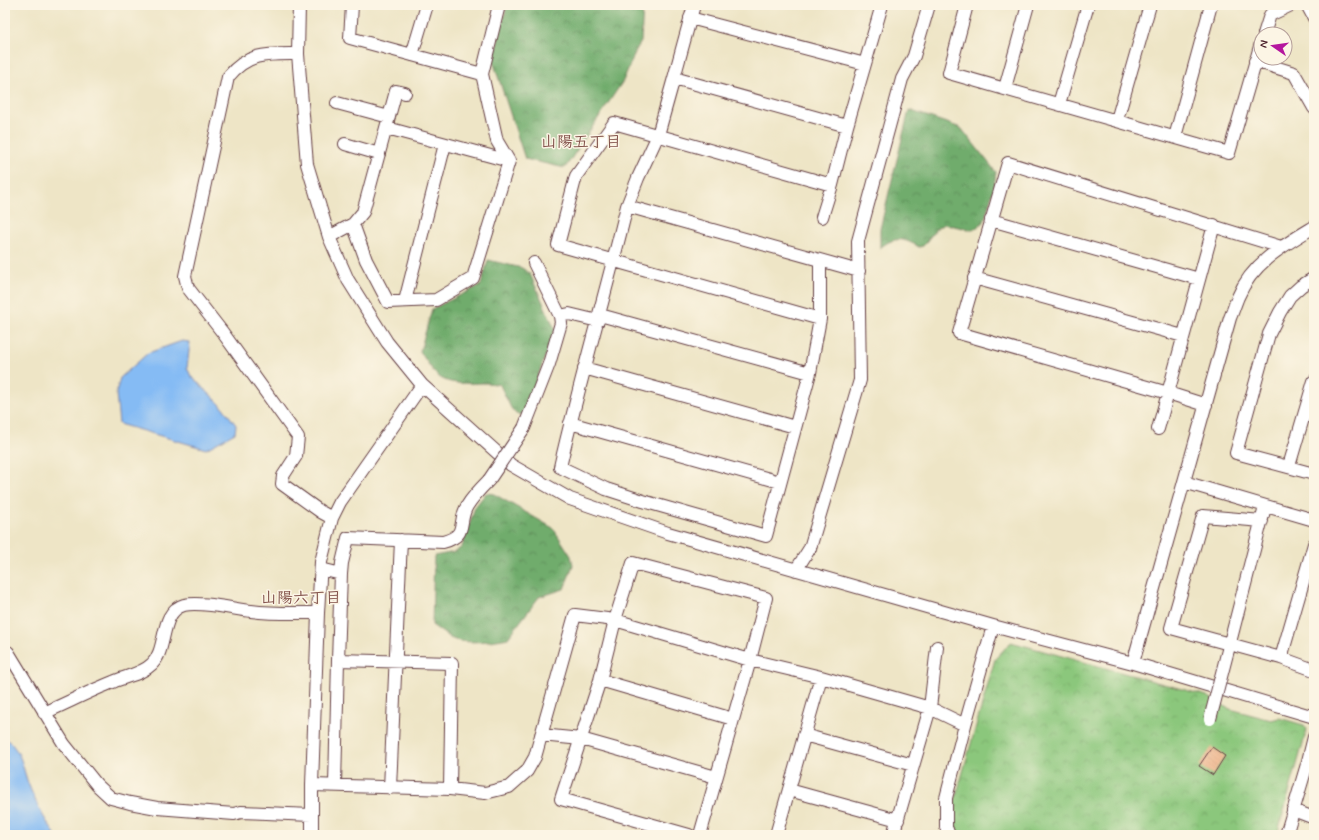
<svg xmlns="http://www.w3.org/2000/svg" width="1319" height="840" font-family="Mynerve,'Klee One',sans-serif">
  <defs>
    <pattern id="forest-crowns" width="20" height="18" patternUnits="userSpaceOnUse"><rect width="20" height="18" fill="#70ac6c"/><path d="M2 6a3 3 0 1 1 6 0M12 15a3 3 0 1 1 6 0" fill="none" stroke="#5e8b59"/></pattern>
    <pattern id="park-crowns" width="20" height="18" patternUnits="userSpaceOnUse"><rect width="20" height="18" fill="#8bc77c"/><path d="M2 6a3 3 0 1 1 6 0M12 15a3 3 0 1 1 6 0" fill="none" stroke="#79aa6b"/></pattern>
    <pattern id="building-back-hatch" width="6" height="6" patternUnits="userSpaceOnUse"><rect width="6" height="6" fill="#f0b68d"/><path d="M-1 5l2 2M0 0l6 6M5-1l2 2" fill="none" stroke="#cf9c7a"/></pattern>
  </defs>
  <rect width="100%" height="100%" fill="#fcf5e5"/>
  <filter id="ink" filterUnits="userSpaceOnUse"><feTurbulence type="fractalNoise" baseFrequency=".025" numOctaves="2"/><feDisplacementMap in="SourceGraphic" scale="8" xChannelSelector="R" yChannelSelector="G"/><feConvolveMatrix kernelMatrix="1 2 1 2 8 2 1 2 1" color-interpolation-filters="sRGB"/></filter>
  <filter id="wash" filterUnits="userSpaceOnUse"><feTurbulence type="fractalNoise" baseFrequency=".012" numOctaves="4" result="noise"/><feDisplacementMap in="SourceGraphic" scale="16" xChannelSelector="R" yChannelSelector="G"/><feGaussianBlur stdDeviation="0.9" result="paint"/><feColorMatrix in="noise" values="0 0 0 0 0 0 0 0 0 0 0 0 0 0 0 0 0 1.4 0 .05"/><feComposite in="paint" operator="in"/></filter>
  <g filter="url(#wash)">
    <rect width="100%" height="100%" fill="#eee5c6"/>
    <!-- forest -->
    <path fill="url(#forest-crowns)" stroke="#5d664c" d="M507,5H642L643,7L641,42L636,50L623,81L565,168L525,159L493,61Z
      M909,110L961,128L996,172L994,187L984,222L973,230L944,224L936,229L923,246L919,247C904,238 894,236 880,248V229Z
      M488,260L522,268L530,274L555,329L524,415L516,414L511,408L500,385C479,379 449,391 434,372C429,365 424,358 420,351L432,309L481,285Z
      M486,493L494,494L553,528L571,556L573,565L564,589L539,597L508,638C495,641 462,645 450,638C444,634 438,629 432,625L434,556L455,552L462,547L475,507Z"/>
    <!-- park -->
    <path fill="url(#park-crowns)" stroke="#6a7354" d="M1011,642L1207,696L1230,709L1271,720L1279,718L1304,725L1307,729L1277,835H953V807L995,659Z"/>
    <!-- water -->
    <path fill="#85bbf4" stroke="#686d90" d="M182,341L190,342L187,368L191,376L221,405L236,425L235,433L206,449L119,424L116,393L120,378L148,353Z
      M5,737C23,754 21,763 28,783C35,801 44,820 56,835H5Z"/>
    <g id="blocks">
      <!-- building -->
      <path fill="url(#building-back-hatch)" d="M1212,747L1225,756L1213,775L1199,766Z"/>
    </g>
  </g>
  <g filter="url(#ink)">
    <use href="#blocks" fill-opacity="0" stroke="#633d42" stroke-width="1"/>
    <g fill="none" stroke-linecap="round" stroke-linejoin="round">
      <defs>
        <path id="minor" d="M299,5L298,54L307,164L329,237L348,280L387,342L422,385L511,465L570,499L668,533L993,626L1133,663L1314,717
          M352,5L350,38L482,74
          M694,5L674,78L847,126L882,5
          M967,5L949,73L1229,153L1261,43
          M1307,5L1314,18
          M690,18L865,64
          M1264,34L1270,15L1291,5
          M298,54C268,54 248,52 228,77L185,276L188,288L223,333L298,437L296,456L283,476L282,484L321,512L332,518
          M412,55L427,5
          M1255,61L1294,73L1314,108
          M1005,88L1028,5
          M337,103L389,117
          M1059,104L1088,5
          M1117,120L1150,5
          M387,128L509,161
          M1175,137L1211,5
          M345,144L379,154
          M627,206L638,178L658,135L674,78
          M822,217L832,185
          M991,220L1199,279
          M353,224L366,260L388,302L436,300L473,278L509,161L497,141L482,74L499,5
          M1214,225L1168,393L959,333L1008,163L1281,247
          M329,237L353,224L363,212L396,91L405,93
          M820,261V319L810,373L766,536L643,501L606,489L560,467C580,379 606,293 627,206L859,271
          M974,278L1183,336
          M1314,278L1301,286L1290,296L1280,312L1269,334L1236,453L1314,474
          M405,301L445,144
          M600,315L810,373
          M560,316L569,314L598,321
          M820,319L558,245L576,176L614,123L832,185L847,126
          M584,368L795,427
          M570,423L780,482
          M524,428L549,364L561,323L560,316L534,263
          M1158,429L1168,393L1206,405
          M1289,466L1314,381
          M1184,482L1314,520
          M1262,521L1203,516L1171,628L1281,658L1314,670
          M321,569L341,574L342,563L348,538L443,542C469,535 457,523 467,506C473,496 481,488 489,480
          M796,570L810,548L860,380L858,241L902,79L914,56L929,5
          M341,574L338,660L452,663L450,789
          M1228,650L1265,507
          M8,652L64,744L97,785L111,798L130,803L157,808L234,814L241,812L311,815
          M1281,658L1314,544
          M1133,663L1230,318C1233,311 1235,304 1238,297C1252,263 1284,245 1314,227
          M600,680L733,719
          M44,713C67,703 90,691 113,682C126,676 142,674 152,664C168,649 159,612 184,605C201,601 233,609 251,611C273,614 296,613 318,613
          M541,735L581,739L716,777
          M804,735L913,765
          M312,785L450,789L485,793L509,787L527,771L535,757L575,615L615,620L750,660L821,677L930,708L965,725
          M335,785L338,660
          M390,788L401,540
          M789,790L898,820
          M1293,810L1314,818
          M312,835V785L318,613L321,562L332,518L340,502L422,385
          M689,835L561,799L600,680L615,620L633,563L766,598L750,660L700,835
          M776,835L821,677
          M893,835L930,708L937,647
          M949,835L946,827V798L965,725L993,626
          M1286,835L1308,761L1314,737"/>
      </defs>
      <!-- minor casing -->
      <use href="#minor" stroke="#633d42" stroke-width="14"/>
      <!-- minor -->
      <use href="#minor" stroke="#fff" stroke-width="12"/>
      <defs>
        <path id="minor-bridge" d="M489,480L524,428
          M1210,719L1228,650"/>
      </defs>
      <!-- minor-bridge casing -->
      <use href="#minor-bridge" stroke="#633d42" stroke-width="14" stroke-linecap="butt"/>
      <!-- minor-bridge -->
      <use href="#minor-bridge" stroke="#fff" stroke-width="12"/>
    </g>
  </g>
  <g text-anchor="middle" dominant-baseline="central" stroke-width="3" stroke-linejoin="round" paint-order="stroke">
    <!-- neighbourhood labels -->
    <g font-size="16" font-weight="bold" fill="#84544d" stroke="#fcf5e5">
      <text x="581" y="142">山陽五丁目</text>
      <text x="301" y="598">山陽六丁目</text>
    </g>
  </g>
  <!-- margin -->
  <rect width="1319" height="840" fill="none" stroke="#fcf5e5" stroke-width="20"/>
  <!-- north arrow -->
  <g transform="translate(1273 46) rotate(283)"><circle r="19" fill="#fcf5e5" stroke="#b59f9b"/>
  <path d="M0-3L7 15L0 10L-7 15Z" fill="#b5179e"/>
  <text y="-6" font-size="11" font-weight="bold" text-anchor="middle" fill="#4a1f2b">N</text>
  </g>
</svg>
